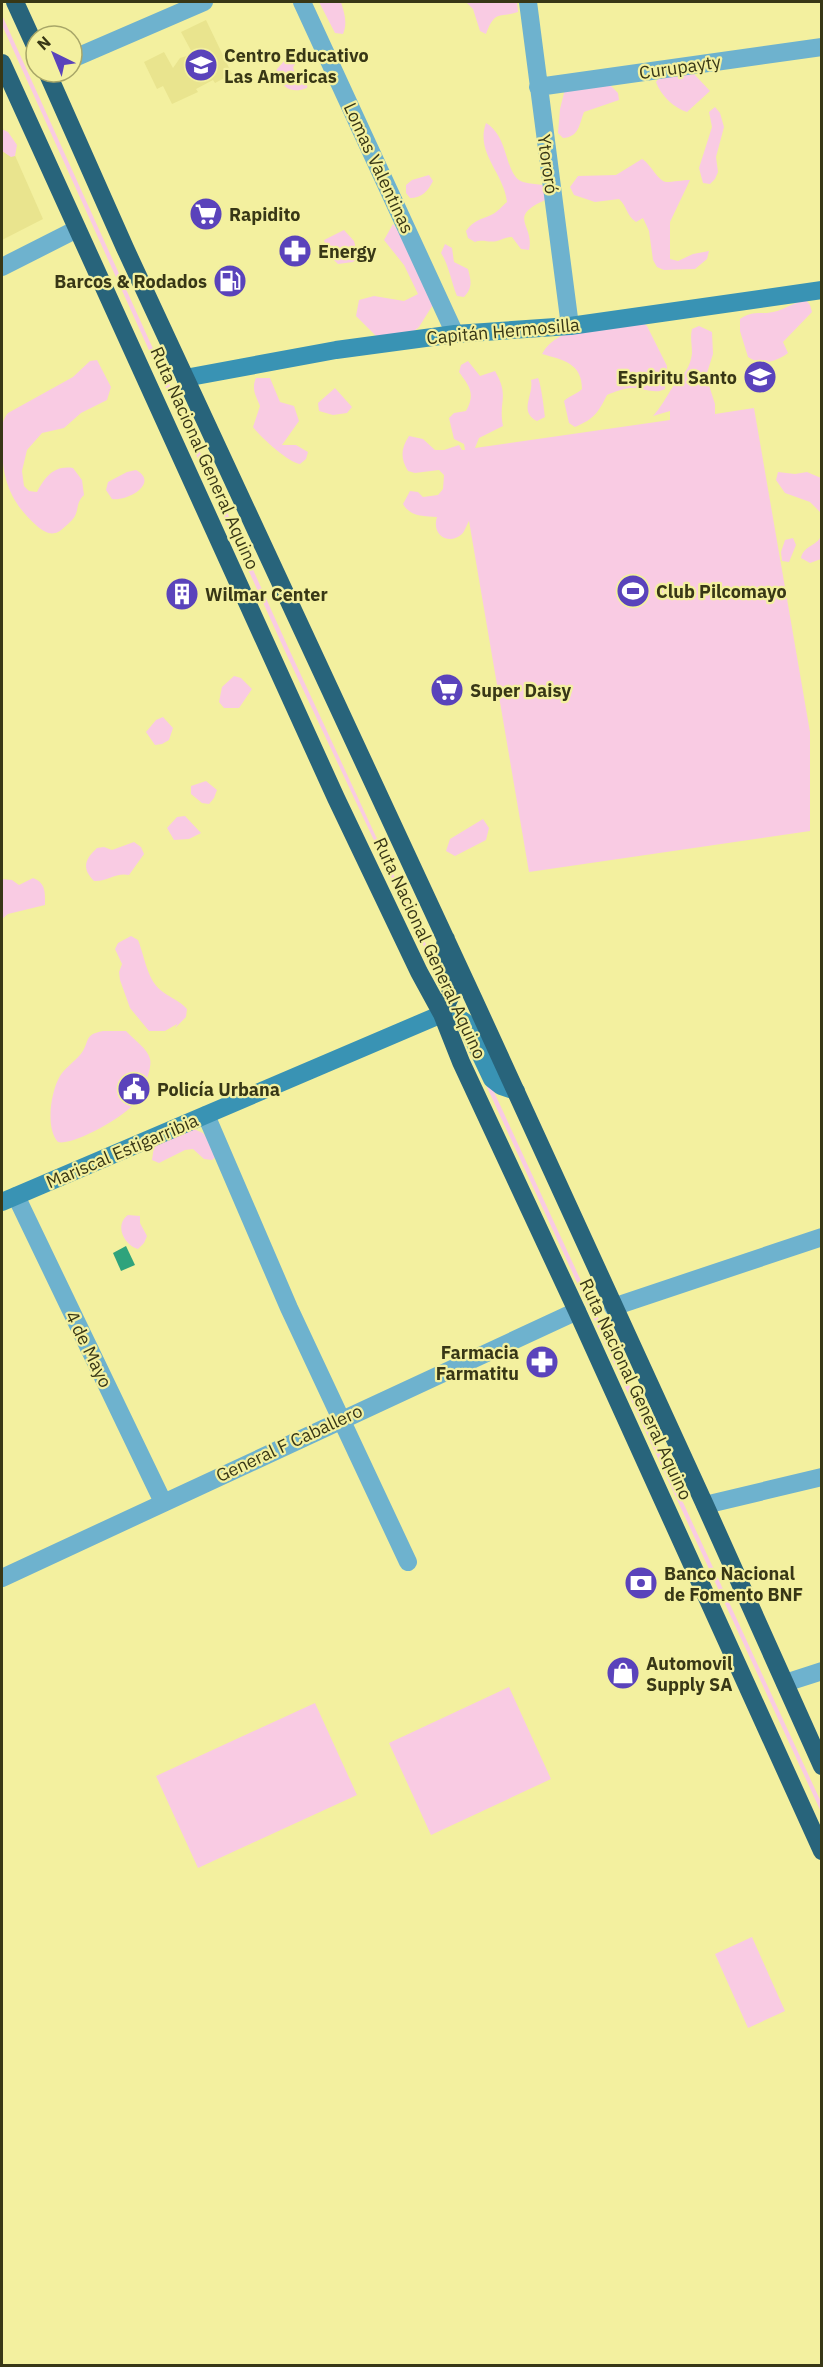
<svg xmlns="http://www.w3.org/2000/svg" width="823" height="2367" font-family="'IBM Plex Sans',sans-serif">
  <rect width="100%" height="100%" fill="#f3f09f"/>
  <!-- built -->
  <path fill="#e9e48e" d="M206,20L232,74L215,83L213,80L196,89L198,92L172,104L163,86L157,89L144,62L164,52L173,68L180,58L187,56L195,58L181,32Z
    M2,126L43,219L2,240Z"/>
  <!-- green -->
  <path fill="#f9cbe3" d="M319,2H341C344,13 348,22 343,34L335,33Z
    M466,2H517L518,12C498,18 495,10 486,34L480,31L473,9Z
    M2,15L288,647L436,966L434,968L284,649L2,25Z
    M287,58L298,61L293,67L295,74L308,81L307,88C291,94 285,88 275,76L277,69Z
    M665,70L694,74L710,91L687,112C674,108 661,96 656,82Z
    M597,72L618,93L619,100L584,112C579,125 579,137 563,138L558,133L560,109L566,85Z
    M715,107L720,113L724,127L716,157L718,172L715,179L710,184L703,183L699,168L712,127L709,112Z
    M486,123C510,137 504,176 523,182C530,184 539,184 547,186L545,200C506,218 535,224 529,250L521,249L512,237C506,237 502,240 497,241C489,243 483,239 475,242L468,238L466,231C474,220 480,220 491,215C498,212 502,206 507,202C504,173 475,153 486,123Z
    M2,129L8,132L17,145L15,156L11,157L2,151Z
    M642,159C651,164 657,180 666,182C673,182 683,180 690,180L670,222V259L678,261L693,254L709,251L707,259L695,269L664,270L657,267L653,260L649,231L643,218L636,222C626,215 627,206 619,199L595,202L574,195L570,187L578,176L616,175Z
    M429,175L433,181C428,191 422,198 410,198L406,193V185L412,180Z
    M393,224L401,235L434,303L419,327L406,338L376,336L356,316L359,300L374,296L404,301L418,294L404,265L384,240Z
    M344,230L354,241L358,257L353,262L338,264L328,254L324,240Z
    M445,244L452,248L454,262L468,269C471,281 473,287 464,297L457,296C451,282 449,265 441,253Z
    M806,300L810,305L812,312L783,342L788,353C776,362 761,366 748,357L740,331V319C753,310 759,315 773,312C785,310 793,302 806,300Z
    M642,321L647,326L667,366L665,389C654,395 643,387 631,388C624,388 614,392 607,395C598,413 594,419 575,427L569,423L564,401C570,395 576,395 582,389C582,363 563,360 542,354C557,324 612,325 642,321Z
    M699,326L712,332L713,354L706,376L715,404V414L754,408L810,732V831L529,872L469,521C467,524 465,531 462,534C449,546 431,535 437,517C424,516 410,517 403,504L410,491L418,492L423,497L438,495L443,489L444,475L439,470L415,473L408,471C400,458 401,448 409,436L423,439L435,450H444L459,445L462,450H465L464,444L454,439L449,418L454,413L466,411C476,393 469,386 459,372L461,365L468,361L480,376L495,371C510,397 498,401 503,426L479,438L475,448L670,420V411L653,416C660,408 664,401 669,393C678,377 690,373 692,353C692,344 690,338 692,329Z
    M97,360L111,387L107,400L81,413L64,428L42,433L27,450L22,471L24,486L29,491L37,492C45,477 54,465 73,468L82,480L84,495C76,503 79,508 75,516C73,520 62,530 58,532C50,536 43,531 37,526C10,502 2,479 2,443C2,431 0,423 8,413L73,377L90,361Z
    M256,378H270L280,402L294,406L299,421L282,445H296L308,452L306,459L300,464C289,463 260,437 253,427L260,406C256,396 251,389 256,378Z
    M538,378C541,384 544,408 545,417L537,421C518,411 534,396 531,380Z
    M335,388L352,407L347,413L333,415L319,411L318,403Z
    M136,470C160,483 127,502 112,499L106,490L108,482L127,472Z
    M778,472L795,474L807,472L821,478V513L810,502L785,493L776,480Z
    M821,536V559L810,563L801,558C804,545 817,546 821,536Z
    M793,538L796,545L789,562L782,561L781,552L785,540Z
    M234,676L241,678L252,689L239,708H224L219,702L222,687Z
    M163,717L173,728L169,740L162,744L155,745L146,732L156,720Z
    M206,781L217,790L214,798L209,804L202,803L191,794V786Z
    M185,816L201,833L189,839L174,840L167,828L177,817Z
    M483,819L489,828L486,840L455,856L446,851L450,839Z
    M134,842L141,847L144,854L129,875C116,872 107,882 94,881C82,869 84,860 97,848L104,847L112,850Z
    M33,878C46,883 45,892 45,905L8,914L2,919V879L12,880L19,885Z
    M131,936L138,940C145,957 147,981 163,992C171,998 180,1001 187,1009L186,1017L175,1028L177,1024L165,1031H149L130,1008L120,980L119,972L122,964L115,949L118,943Z
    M103,1031H126C133,1039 148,1049 150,1059C153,1069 140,1099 132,1106C121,1118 73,1146 58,1142C45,1128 51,1091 60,1076C65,1068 74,1062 80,1055C91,1042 82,1035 103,1031Z
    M472,1044L821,1802V1812L468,1046Z
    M189,1127L203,1133L218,1155L212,1160L204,1159L193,1149L185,1150L159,1163L152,1160L154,1146Z
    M128,1215L140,1216V1223L147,1236L144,1243L138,1249C124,1245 114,1225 128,1215Z
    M509,1687L551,1779L431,1835L389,1743Z
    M315,1703L357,1795L198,1868L156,1776Z
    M752,1937L785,2011L748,2028L715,1954Z"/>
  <!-- water -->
  <path fill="#2fa37c" d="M126,1246L135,1265L121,1271L113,1253Z"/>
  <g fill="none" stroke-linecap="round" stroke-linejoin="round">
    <!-- street -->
    <path stroke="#6eb2ce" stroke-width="18" d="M302,2L455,334
      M528,2L570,326
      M72,59L204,2
      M538,87L822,47
      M2,267L77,229
      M206,1115L289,1308L408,1562
      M16,1196L163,1502
      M613,1307L822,1237
      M705,1505L822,1477
      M2,1578L577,1311
      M785,1683L822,1671"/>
    <!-- secondary -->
    <path stroke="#3993b4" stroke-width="18" d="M185,378L336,350L455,334L570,326L822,290
      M2,1202L442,1014L455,1015L465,1022L492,1079L501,1086L516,1091"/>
    <!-- highway -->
    <path stroke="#28647b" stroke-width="18" d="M15,2L36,48
      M2,63L336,798L419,972L442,1014L461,1062L577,1311L822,1851
      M47,72L125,248L474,1000L705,1505L822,1766
      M442,1014L452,993L441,967L446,939"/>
  </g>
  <!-- icons -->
  <defs>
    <symbol id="school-disc" viewBox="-11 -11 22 22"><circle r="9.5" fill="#5a43bb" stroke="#f3f09f"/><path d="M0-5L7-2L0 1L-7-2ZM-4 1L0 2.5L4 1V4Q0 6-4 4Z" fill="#fff"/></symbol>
    <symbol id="supermarket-disc" viewBox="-11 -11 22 22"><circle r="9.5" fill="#5a43bb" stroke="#f3f09f"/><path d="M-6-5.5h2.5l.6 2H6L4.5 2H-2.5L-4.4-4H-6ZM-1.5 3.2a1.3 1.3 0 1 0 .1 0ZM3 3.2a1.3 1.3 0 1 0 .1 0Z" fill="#fff"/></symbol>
    <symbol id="pharmacy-disc" viewBox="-11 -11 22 22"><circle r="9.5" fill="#5a43bb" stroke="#f3f09f"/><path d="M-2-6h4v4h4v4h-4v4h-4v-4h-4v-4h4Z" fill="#fff"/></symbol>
    <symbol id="fuel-disc" viewBox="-11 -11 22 22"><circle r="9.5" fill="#5a43bb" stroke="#f3f09f"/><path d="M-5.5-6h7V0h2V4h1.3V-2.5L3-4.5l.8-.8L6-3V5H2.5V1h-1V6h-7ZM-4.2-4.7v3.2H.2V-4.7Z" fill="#fff"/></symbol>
    <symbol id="stadium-disc" viewBox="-11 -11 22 22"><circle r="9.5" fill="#5a43bb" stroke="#f3f09f"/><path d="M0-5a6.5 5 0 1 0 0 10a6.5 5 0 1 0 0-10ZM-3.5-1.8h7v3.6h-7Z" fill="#fff"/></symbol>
    <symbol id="building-disc" viewBox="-11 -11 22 22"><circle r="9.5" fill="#5a43bb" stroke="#f3f09f"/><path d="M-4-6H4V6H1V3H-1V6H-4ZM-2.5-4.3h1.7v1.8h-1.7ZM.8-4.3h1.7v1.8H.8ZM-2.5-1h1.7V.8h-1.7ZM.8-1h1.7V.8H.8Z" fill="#fff"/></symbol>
    <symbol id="civic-disc" viewBox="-11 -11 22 22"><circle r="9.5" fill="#5a43bb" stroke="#f3f09f"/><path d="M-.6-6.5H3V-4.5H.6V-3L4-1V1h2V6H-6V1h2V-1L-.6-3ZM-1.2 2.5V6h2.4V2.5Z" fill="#fff"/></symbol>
    <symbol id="bank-disc" viewBox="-11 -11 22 22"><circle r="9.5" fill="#5a43bb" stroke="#f3f09f"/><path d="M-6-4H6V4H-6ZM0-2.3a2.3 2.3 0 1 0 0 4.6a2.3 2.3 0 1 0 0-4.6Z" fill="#fff"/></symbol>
    <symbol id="shop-disc" viewBox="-11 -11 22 22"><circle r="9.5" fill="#5a43bb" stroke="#f3f09f"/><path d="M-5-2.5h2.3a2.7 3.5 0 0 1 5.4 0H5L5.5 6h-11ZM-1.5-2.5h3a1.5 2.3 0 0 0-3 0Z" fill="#fff"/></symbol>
  </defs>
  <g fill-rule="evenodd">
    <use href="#school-disc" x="182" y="46" width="38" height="38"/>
    <use href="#supermarket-disc" x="187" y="195" width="38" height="38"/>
    <use href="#pharmacy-disc" x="276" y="232" width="38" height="38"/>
    <use href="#fuel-disc" x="211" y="262" width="38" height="38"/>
    <use href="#school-disc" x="741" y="358" width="38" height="38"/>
    <use href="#stadium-disc" x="614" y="572" width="38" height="38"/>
    <use href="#building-disc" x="163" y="575" width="38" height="38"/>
    <use href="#supermarket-disc" x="428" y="671" width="38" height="38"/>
    <use href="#civic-disc" x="115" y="1070" width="38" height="38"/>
    <use href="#pharmacy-disc" x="523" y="1343" width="38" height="38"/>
    <use href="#bank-disc" x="622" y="1564" width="38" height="38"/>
    <use href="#shop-disc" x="604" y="1654" width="38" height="38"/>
  </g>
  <g text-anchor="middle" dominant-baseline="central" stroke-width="4.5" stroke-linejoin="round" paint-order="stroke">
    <!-- poi labels -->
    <g font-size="18" font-weight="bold" fill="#383716" stroke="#f3f09f" text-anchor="start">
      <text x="224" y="55">Centro Educativo<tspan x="224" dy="21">Las Americas</tspan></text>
      <text x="229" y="214">Rapidito</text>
      <text x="318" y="251">Energy</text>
      <text x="207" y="281" text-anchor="end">Barcos &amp; Rodados</text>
      <text x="737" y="377" text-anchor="end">Espiritu Santo</text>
      <text x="656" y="591">Club Pilcomayo</text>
      <text x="205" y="594">Wilmar Center</text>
      <text x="470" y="690">Super Daisy</text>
      <text x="157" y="1089">Policía Urbana</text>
      <text x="519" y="1352" text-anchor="end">Farmacia<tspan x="519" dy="21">Farmatitu</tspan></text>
      <text x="664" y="1573">Banco Nacional<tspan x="664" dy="21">de Fomento BNF</tspan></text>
      <text x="646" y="1663">Automovil<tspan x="646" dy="21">Supply SA</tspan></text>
    </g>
    <!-- street labels -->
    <g font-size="18" fill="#383716" stroke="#f3f09f">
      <text transform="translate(680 67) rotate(-8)">Curupayty</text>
      <text transform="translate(548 164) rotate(82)">Ytororó</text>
      <text transform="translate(379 168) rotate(65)">Lomas Valentinas</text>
      <text transform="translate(503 331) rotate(-5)">Capitán Hermosilla</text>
      <text transform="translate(205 458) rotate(66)">Ruta Nacional General Aquino</text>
      <text transform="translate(430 948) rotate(65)">Ruta Nacional General Aquino</text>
      <text transform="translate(122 1151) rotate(-23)">Mariscal Estigarribia</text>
      <text transform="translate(89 1349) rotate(64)">4 de Mayo</text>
      <text transform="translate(636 1389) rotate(65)">Ruta Nacional General Aquino</text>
      <text transform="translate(289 1443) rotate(-25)">General F Caballero</text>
    </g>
  </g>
  <!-- border -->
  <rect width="823" height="2367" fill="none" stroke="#383716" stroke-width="6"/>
  <!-- north arrow -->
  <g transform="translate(54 54) rotate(317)"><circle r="28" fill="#f3f09f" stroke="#a8a668" stroke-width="1.5"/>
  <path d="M0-4.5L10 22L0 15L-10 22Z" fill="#5a43bb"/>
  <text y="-9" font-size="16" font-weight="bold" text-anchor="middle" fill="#383716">N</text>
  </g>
</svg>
